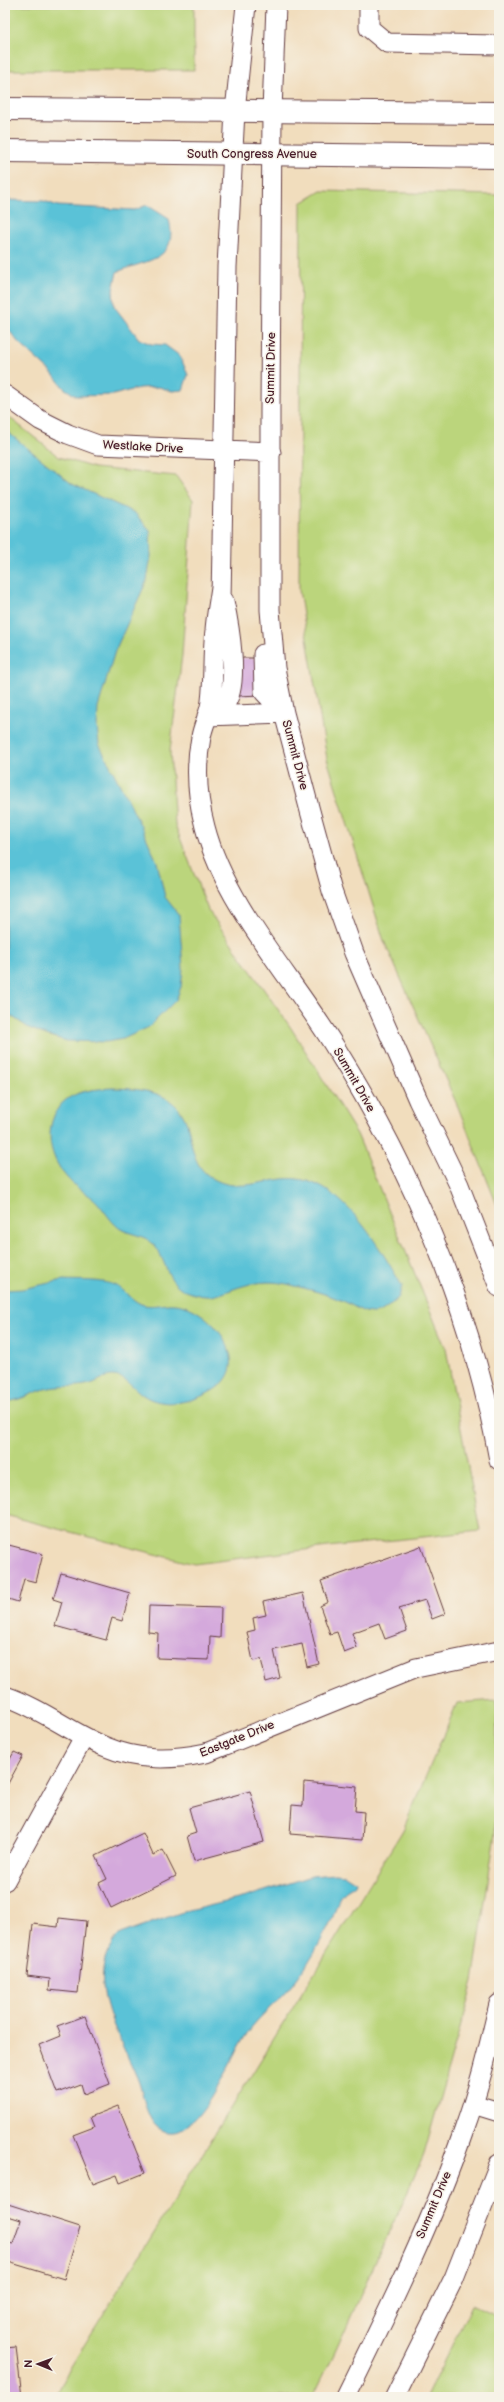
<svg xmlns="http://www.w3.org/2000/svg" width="504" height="2402" font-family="'Balsamiq Sans',sans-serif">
  <rect width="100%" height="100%" fill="#f7f3e8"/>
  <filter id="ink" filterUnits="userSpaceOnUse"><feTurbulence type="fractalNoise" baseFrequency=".025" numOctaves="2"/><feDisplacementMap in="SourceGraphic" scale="8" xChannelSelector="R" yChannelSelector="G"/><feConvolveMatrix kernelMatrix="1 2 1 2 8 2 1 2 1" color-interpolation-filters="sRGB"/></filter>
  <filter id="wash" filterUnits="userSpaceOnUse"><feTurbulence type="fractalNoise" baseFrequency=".012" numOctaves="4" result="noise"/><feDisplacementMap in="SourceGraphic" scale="16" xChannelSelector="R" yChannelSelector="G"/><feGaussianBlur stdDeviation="0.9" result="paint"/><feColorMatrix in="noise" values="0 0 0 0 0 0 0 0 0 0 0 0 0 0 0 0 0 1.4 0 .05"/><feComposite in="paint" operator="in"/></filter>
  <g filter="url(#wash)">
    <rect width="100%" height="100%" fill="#f1ddbd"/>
    <!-- green -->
    <path fill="#bbd57b" stroke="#827a53" d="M5,5H194V70H5Z
      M321,191L499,195V1210L458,1107L384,941L327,759L299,590L301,203Z
      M5,414L59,457L94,468L176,476L193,500L182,655L170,751L175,825L208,910L291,1028L357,1134L446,1349L480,1531L328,1547L194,1564L5,1515Z
      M497,1700L495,1834L473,1982L423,2157L335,2352L313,2397H56L70,2368L403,1830L457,1703Z
      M472,2305L499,2318V2397H426Z"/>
    <!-- water -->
    <path fill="#5ac2d7" stroke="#527081" d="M5,200L44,201L58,206L135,210L147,205L169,219C179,261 148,259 117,272L113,290L114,306L139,339L151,344L165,345L180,356L188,375L183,390L172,391L159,387L139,388L113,395L76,396L64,388L51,372L18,342L5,325Z
      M5,430L72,484L135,513L150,531L151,556L147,580L115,651L98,707L97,727L99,744L143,830L157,862L165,897L179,915L183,968L181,987L176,1000L149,1027L123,1039L106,1042L67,1041L46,1035L29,1028L5,1012Z
      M113,1088C146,1089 180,1092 189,1131C193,1150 194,1167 212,1178C235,1192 258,1182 283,1179C338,1172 379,1246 402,1286L399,1297C392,1303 383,1313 374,1313C363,1314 353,1305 343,1301C327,1294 309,1289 291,1285C276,1281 259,1281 243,1286C218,1293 214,1302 186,1291C165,1282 167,1260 154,1245C145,1234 129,1235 119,1228C109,1220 104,1209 95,1200C88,1194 80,1190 73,1184C54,1166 44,1140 54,1116C63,1092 90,1089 113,1088Z
      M63,1280C79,1281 102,1279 117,1286C125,1291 132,1300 141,1304C151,1308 164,1303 174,1304C199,1305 227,1333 231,1357C233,1372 226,1383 212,1391C193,1402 163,1409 143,1395C132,1387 127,1377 113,1376C104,1376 98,1382 90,1384C75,1388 59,1385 45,1389C31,1393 20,1401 5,1402V1290L22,1289Z
      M334,1874L345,1875L356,1882L355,1885C352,1888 346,1890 343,1894C337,1901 335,1913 331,1921C320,1943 307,1967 291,1986C278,2002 260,2015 248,2032C230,2058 209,2115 182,2129C174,2134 165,2133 157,2127C146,2118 143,2093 138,2080C121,2038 79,1975 120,1934L180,1913L246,1897L312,1876Z"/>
    <g id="blocks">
      <!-- building -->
      <path fill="#d4a9dc" d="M238,658H258L259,695L239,696V683H212L211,661Z
        M5,1544L43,1554L36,1582L24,1579L18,1602L5,1598Z
        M421,1546L445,1614L432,1619L425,1600L399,1608L407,1631L385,1639L379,1623L352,1633L357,1648L344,1653L337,1632L330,1634L320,1606L328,1602L321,1581Z
        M61,1573L130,1593L122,1621L112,1618L106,1640L55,1626L62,1602L53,1599Z
        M303,1593L319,1664L307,1667L302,1644L274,1650L280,1678L266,1682L261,1659L253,1661L247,1632L255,1630L253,1618L266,1615L263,1602Z
        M149,1606L221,1608L220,1638L210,1637L209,1660L157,1658L158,1633L148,1632Z
        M14,1752L23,1756L5,1789V1768Z
        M304,1782L357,1787L355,1811L364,1812L362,1840L290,1834L292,1805L303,1806Z
        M250,1791L264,1842L194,1861L187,1836L196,1833L189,1808Z
        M143,1833L153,1855L163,1850L176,1876L111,1908L99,1883L107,1879L96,1856Z
        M59,1918L86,1921L78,1993L49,1990L50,1979L27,1976L33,1924L58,1927Z
        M85,2016L110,2084L84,2094L81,2084L57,2093L39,2045L61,2036L57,2026Z
        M118,2106L145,2173L120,2183L117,2175L93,2184L73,2135L94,2127L90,2117Z
        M8,2204L80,2227L64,2279L5,2261V2242L13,2244L21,2220L5,2215Z
        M16,2347L22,2397H5V2348Z"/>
    </g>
  </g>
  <g filter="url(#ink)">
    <use href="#blocks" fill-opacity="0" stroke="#633c41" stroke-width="1"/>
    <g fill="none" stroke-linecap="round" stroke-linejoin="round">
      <defs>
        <path id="minor" d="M276,5L272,111L270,411V610L275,668L284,713L310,811L332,891L354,953L418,1100L459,1185L499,1287
          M369,5V28L387,43L499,45
          M5,395L40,420L68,434L98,445L271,452
          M221,587C219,602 216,616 215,630C212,653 214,677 211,701C210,713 203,725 201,737C195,767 197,797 205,827C225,905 293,978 335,1047C413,1172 473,1314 499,1460
          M221,600L227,267L235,111L246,5
          M263,654L264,692L284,713
          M207,716C212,713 221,709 225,704C240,684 229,624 224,601
          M207,716L284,713
          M5,1696C43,1709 71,1733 106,1747C139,1761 172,1760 206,1753L416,1668L499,1651
          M5,1881L84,1737
          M473,2104L499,2112
          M346,2397C389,2310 432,2222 464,2130C479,2089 489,2046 499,2004
          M395,2397L454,2278L499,2164"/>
        <path id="secondary" d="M5,109L499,113
          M5,151L499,157"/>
      </defs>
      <!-- minor casing -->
      <use href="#minor" stroke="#633c41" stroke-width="21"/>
      <!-- secondary casing -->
      <use href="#secondary" stroke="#633c41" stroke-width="24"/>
      <!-- minor -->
      <use href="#minor" stroke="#fff" stroke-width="19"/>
      <!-- secondary -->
      <use href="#secondary" stroke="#fff" stroke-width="22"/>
    </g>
  </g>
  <g text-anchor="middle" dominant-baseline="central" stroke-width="3" stroke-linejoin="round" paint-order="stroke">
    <!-- street labels -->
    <g font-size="12" fill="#4a1f2b" stroke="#f7f3e8">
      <text x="252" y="154">South Congress Avenue</text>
      <text transform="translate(271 368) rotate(-89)">Summit Drive</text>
      <text transform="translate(143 447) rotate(3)">Westlake Drive</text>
      <text transform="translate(295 755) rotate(75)">Summit Drive</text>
      <text transform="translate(354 1080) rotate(60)">Summit Drive</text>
      <text transform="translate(237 1739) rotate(-22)">Eastgate Drive</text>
      <text transform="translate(434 2205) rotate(-67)">Summit Drive</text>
    </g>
  </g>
  <!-- margin -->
  <rect width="504" height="2402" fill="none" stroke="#f7f3e8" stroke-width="20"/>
  <!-- north arrow -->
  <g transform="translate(38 2364) rotate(271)" stroke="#f7f3e8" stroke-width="3" paint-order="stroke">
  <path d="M0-3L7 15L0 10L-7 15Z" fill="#4a1f2b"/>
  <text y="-6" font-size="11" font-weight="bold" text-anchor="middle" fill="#4a1f2b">N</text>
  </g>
</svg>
